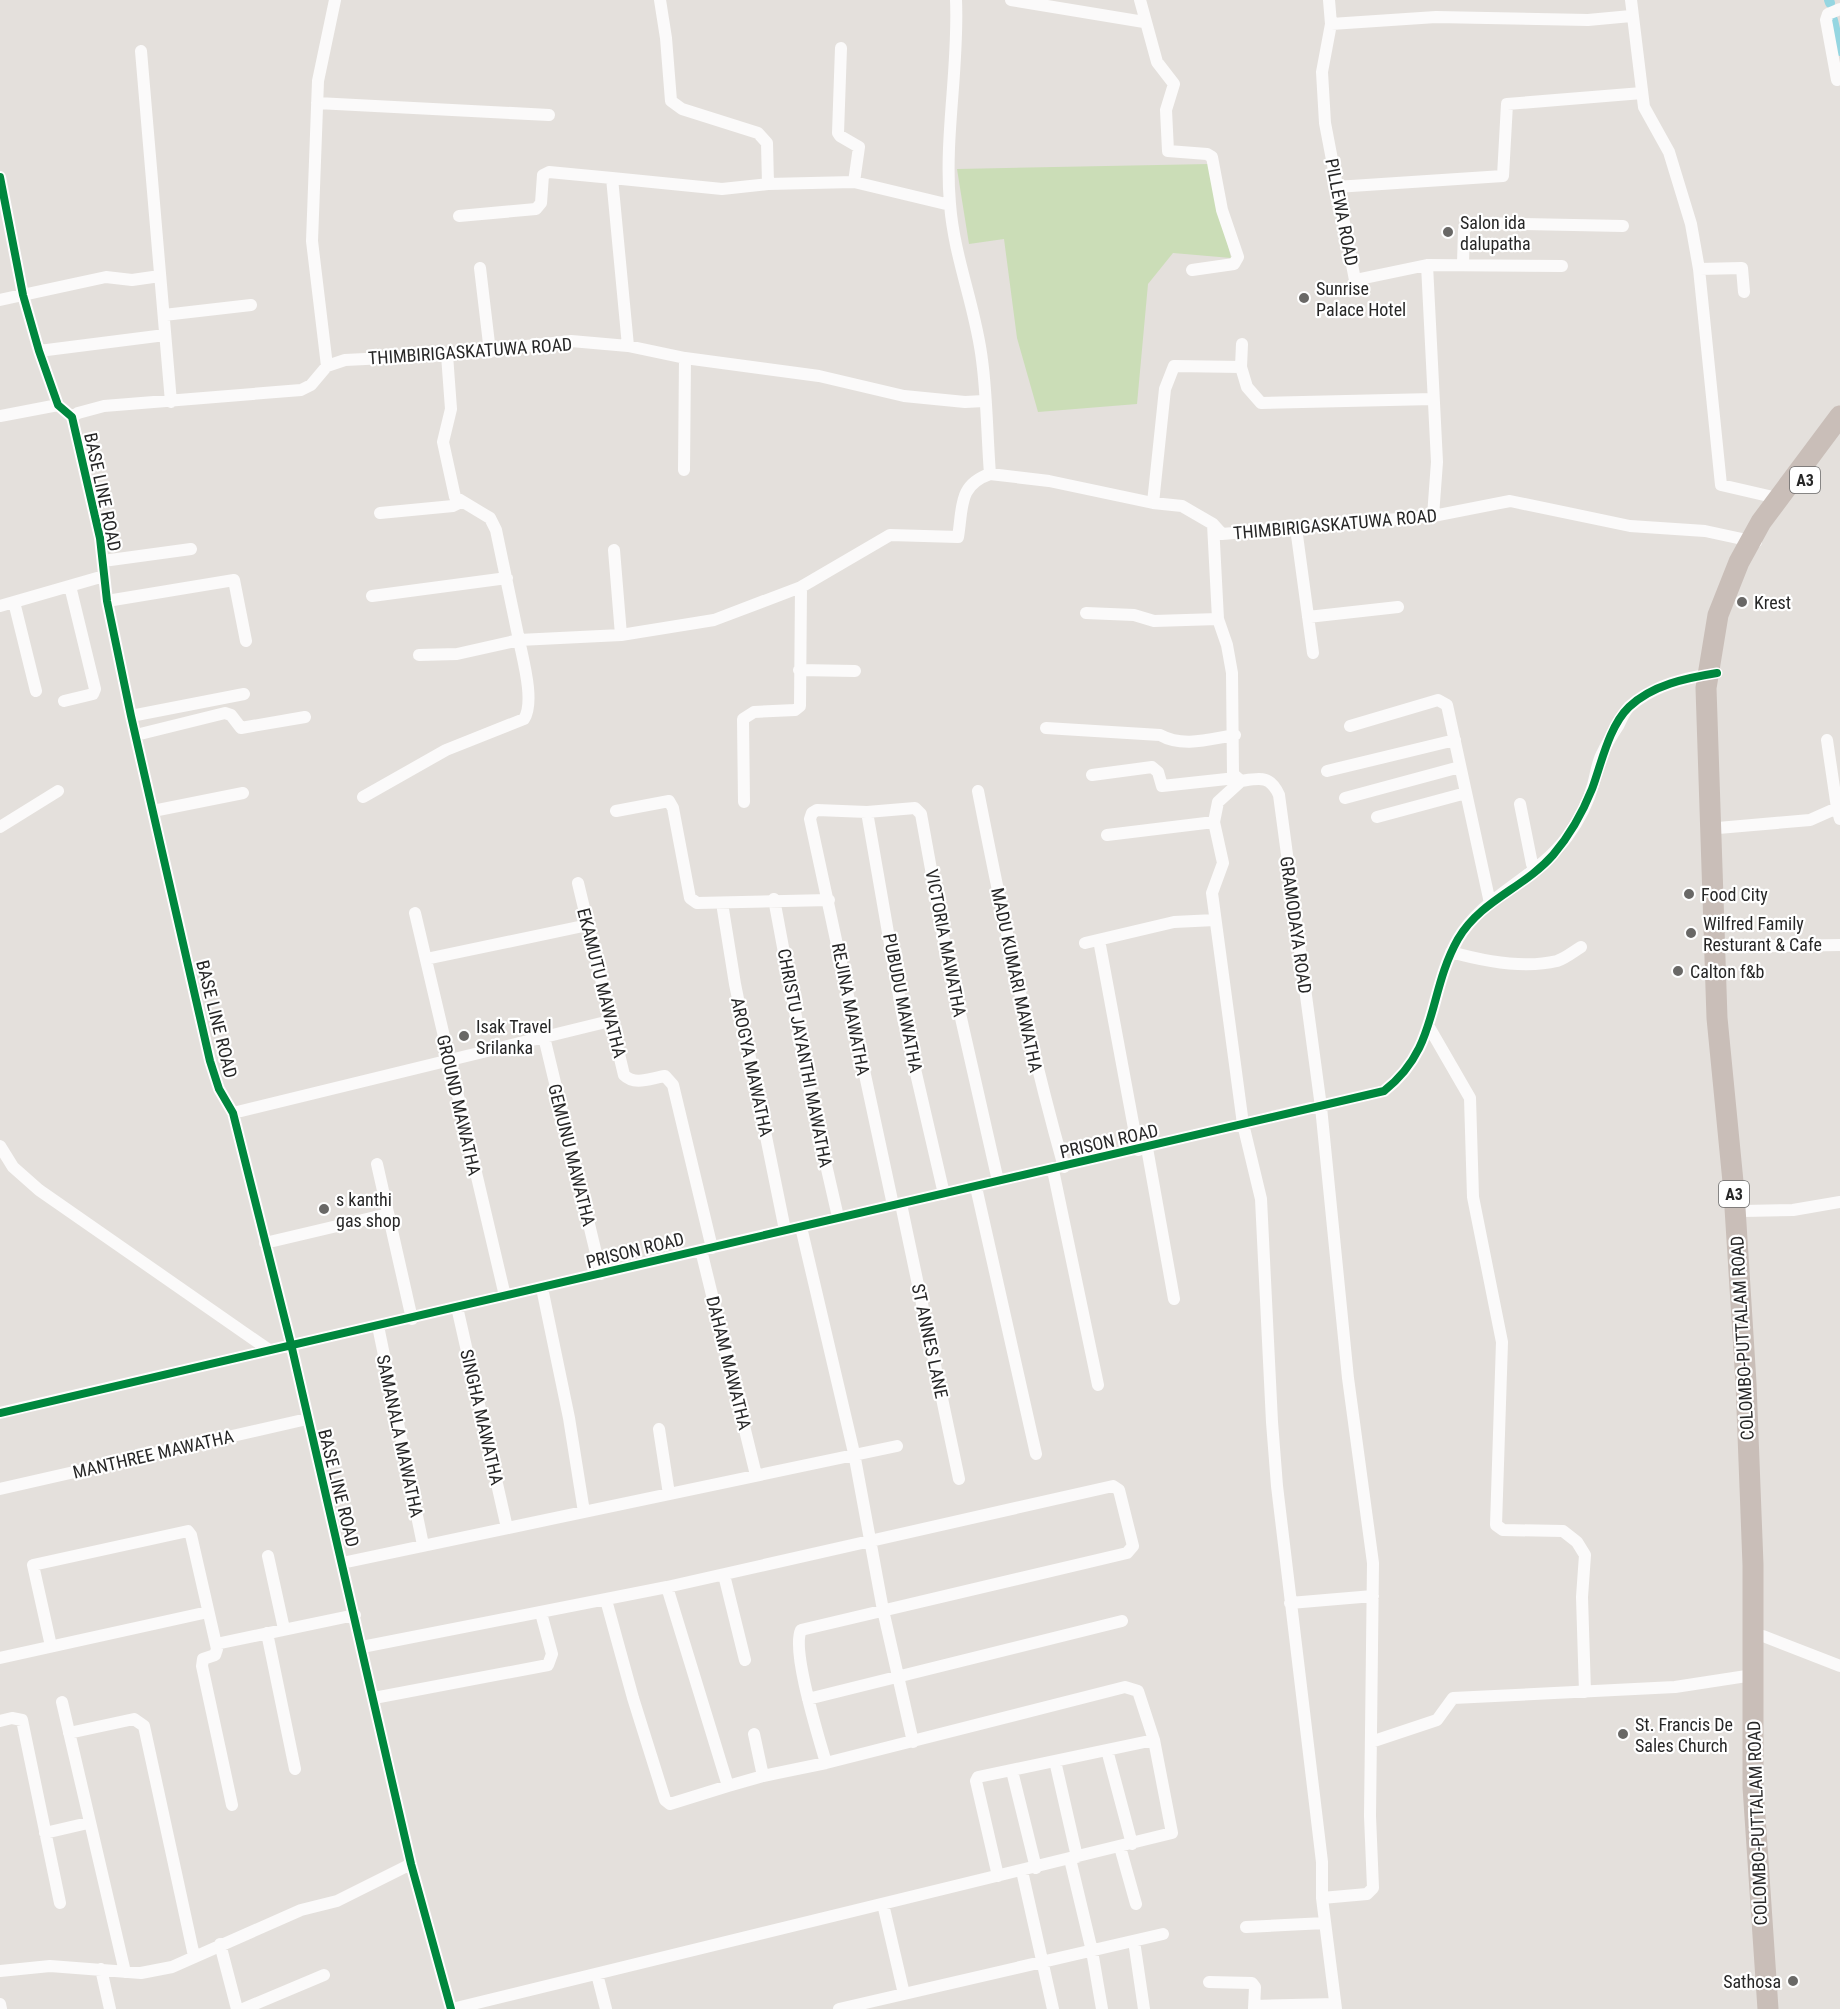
<svg xmlns="http://www.w3.org/2000/svg" width="1840" height="2009" font-family="'Roboto Condensed',sans-serif">
  <rect width="100%" height="100%" fill="#e4e0dc"/>
  <!-- green -->
  <path fill="#cbddb7" d="M1209,164L1231,258L1173,253L1148,284L1137,404L1038,412L1017,338L1004,239L969,244L957,169Z"/>
  <g fill="none" stroke-linecap="round" stroke-linejoin="round">
    <!-- canal -->
    <path stroke="#95d6e1" stroke-width="10" d="M1829,0L1830,3
      M1833,20L1840,51"/>
    <!-- street -->
    <path stroke="#fbfafa" stroke-width="12" d="M660,0L666,38L671,101L682,109L758,133L767,143L768,184
      M956,0C959,68 944,137 950,204C954,258 976,308 982,360C987,397 987,436 990,474L1049,481L1153,503L1182,506L1213,524L1222,534L1433,516L1510,501L1630,526L1705,531L1756,542
      M1011,0L1144,22
      M1140,0L1157,62L1174,84L1166,110L1168,151L1207,154L1212,157L1222,210L1238,257L1234,264L1192,270
      M1329,0L1331,24L1322,72L1325,123L1355,280L1427,265L1437,462L1433,516
      M1631,0L1644,107L1669,152L1691,224L1699,269L1721,485L1782,499
      M1331,24L1436,17L1588,20L1631,16
      M841,48L838,133L840,136L859,147L854,182
      M141,51L171,402
      M1837,80L1826,20L1828,14L1840,9
      M317,103L549,115
      M0,177L23,295L39,351L58,405L72,417L100,538L107,601L131,716L210,1061L219,1089L233,1113L291,1344L411,1864L451,2009
      M1336,187L1503,176L1507,104L1642,93
      M459,216L536,209L541,203L543,175L549,172L612,178
      M1463,263L1464,230L1471,223L1623,226
      M1427,265L1562,266
      M480,268L490,352
      M1699,269L1742,268L1744,292
      M0,300L106,277L132,280L160,276
      M164,315L251,305
      M628,346L612,178L722,189L768,184L854,182L950,205
      M39,351L165,335
      M447,355L451,409L443,442L455,497L490,518L496,530L519,640L621,635L714,620L801,587L890,535L958,537C963,507 958,485 990,474
      M327,366L312,241L318,81L335,0
      M1241,367L1247,387L1261,403L1433,399
      M0,416L58,405
      M72,417L78,413L104,406L301,390L311,385L327,366L345,360L447,355L571,341L628,346L685,358L819,376L904,396L965,402L984,401
      M684,470L685,358
      M1153,503L1165,389L1174,366L1241,367L1242,344
      M380,513L453,506L461,502
      M1213,524L1218,619L1227,645L1232,673L1233,774L1241,781C1260,778 1270,775 1279,795L1321,1107L1348,1378L1373,1563L1370,1816L1373,1888L1367,1894L1322,1898
      M1296,528L1313,653
      M614,550L621,635
      M103,561L191,549
      M372,596L507,578
      M107,601L234,580L246,641
      M14,602L36,691
      M0,606L104,576
      M1086,613L1134,615L1154,621L1218,619
      M1308,617L1398,607
      M799,670L855,671
      M64,701L93,694L95,689L70,586
      M131,716L244,694
      M1350,726L1438,700L1447,705L1490,903
      M1046,728L1160,735C1183,748 1210,739 1235,735
      M136,735L225,713L231,715L241,728L305,717
      M1827,740L1837,808H1840
      M1327,771L1455,740
      M1092,775L1152,767L1158,772L1162,786L1236,778
      M1241,781L1218,802L1214,822L1223,863L1212,893L1243,1124L1261,1199L1272,1422L1277,1486L1322,1862V1898L1336,2009
      M978,791C1003,918 1029,1043 1064,1167
      M363,797L446,750L524,719C535,702 523,660 519,640L457,654L419,655
      M1345,798L1460,767
      M744,802L743,719L754,712L795,710L800,706L801,587
      M1520,804L1532,864L1536,870
      M153,811L243,793
      M616,811L669,801L673,808L690,898L697,903L829,900
      M867,812L902,1013L944,1194
      M1377,817L1466,793
      M0,827L58,791
      M1718,828L1810,820L1837,808L1840,819
      M1107,835L1214,822
      M578,883L624,1075C635,1086 651,1078 665,1076L673,1085L712,1248
      M774,899L813,1108L838,1217
      M722,903L735,984L785,1230
      M415,913L505,1296
      M1099,940L1138,1150
      M1085,943L1174,922L1215,920
      M1720,947L1840,945
      M1451,952C1483,961 1524,969 1557,961C1566,958 1574,951 1581,947
      M426,959L588,925
      M1429,1027L1470,1098L1473,1197L1502,1342L1496,1525L1503,1530L1563,1531L1577,1542L1585,1555L1582,1597L1585,1692
      M544,1037L601,1274
      M233,1113L610,1021
      M0,1146L13,1167L39,1190L269,1350
      M1147,1148L1174,1299
      M377,1164L412,1319
      M1053,1170L1098,1385
      M976,1187L1036,1454
      M901,1204L959,1479
      M893,1205L810,819L812,813L817,810L867,812L915,808L921,814L946,952L998,1181
      M1743,1211L1793,1210L1840,1202
      M801,1227L854,1453L883,1610L913,1742
      M265,1243L388,1214
      M701,1250L756,1475
      M542,1288L569,1418L584,1512
      M457,1307L507,1528
      M378,1326L423,1545
      M0,1413L1384,1091C1439,1048 1427,994 1458,939C1484,895 1536,879 1567,837C1578,822 1588,803 1593,785C1596,775 1597,763 1602,754C1606,745 1612,735 1618,726C1621,720 1624,712 1629,707C1652,686 1683,678 1712,674
      M659,1429L669,1494
      M0,1489L307,1419
      M268,1556L284,1629
      M342,1563L897,1446
      M724,1575L745,1660
      M606,1600L633,1698L665,1800L670,1804L728,1786L667,1587
      M1290,1603L1373,1596
      M267,1633L295,1769
      M1763,1636L1840,1666
      M216,1644L355,1615
      M51,1646L33,1565L188,1531L191,1535L217,1649L215,1655L203,1659L202,1666L232,1805
      M362,1647L667,1587L1113,1486L1119,1490L1133,1546L1127,1553L801,1630C791,1651 819,1738 826,1763
      M0,1658L208,1612
      M374,1698L548,1665L552,1654L541,1613
      M808,1699L1122,1621
      M62,1702L125,1972
      M0,1721L12,1718L22,1720L60,1903
      M69,1733L134,1719L144,1726L194,1956
      M1371,1742L1437,1720L1453,1698L1675,1687L1753,1675
      M1107,1750L1132,1844
      M1055,1761L1077,1857
      M1012,1771L1036,1868
      M728,1786L763,1776
      M45,1833L88,1823
      M1120,1847L1136,1904
      M1070,1859L1092,1951L1102,2009
      M1022,1871L1053,2009
      M998,1876L976,1781L978,1777L1154,1740
      M883,1904L904,1994
      M1246,1927L1325,1923
      M1134,1941L1144,2009
      M220,1944L237,2009
      M101,1969L110,2009
      M0,1971L50,1966L141,1973L172,1967L301,1910L337,1901L411,1864
      M597,1974L606,2009
      M1209,1982L1252,1983L1255,1987L1254,2009
      M0,2004L1,2009
      M1254,2006L1335,2004
      M243,2009L324,1975
      M452,2009L1172,1833L1154,1740L1138,1691L1125,1687L826,1763L763,1776L754,1734
      M839,2009L1163,1934"/>
    <!-- highway -->
    <path stroke="#c9beb8" stroke-width="21" d="M1768,2009L1753,1787V1565L1746,1383L1734,1192L1717,1018L1706,688L1718,615L1739,562L1761,522L1840,416"/>
    <defs>
      <path id="cycleway" d="M0,177L23,295L39,351L58,405L72,417L100,538L107,601L131,716L210,1061L219,1089L233,1113L291,1344L411,1864L451,2009
        M0,1413L1384,1091C1439,1048 1427,994 1458,939C1481,900 1524,888 1553,855C1570,835 1582,814 1592,789C1601,765 1609,726 1629,707C1652,685 1686,678 1717,673"/>
    </defs>
    <!-- cycleway casing -->
    <use href="#cycleway" stroke="#fff" stroke-width="11"/>
    <!-- cycleway -->
    <use href="#cycleway" stroke="#00873e" stroke-width="8"/>
  </g>
  <!-- markers -->
  <g fill="#696866" stroke="#fff" stroke-width="2">
    <circle cx="1448" cy="232" r="6"/>
    <circle cx="1304" cy="298" r="6"/>
    <circle cx="1742" cy="602" r="6"/>
    <circle cx="1689" cy="894" r="6"/>
    <circle cx="1691" cy="933" r="6"/>
    <circle cx="1678" cy="971" r="6"/>
    <circle cx="464" cy="1036" r="6"/>
    <circle cx="324" cy="1209" r="6"/>
    <circle cx="1623" cy="1734" r="6"/>
    <circle cx="1793" cy="1981" r="6"/>
  </g>
  <g text-anchor="middle" dominant-baseline="central" stroke-width="4.5" stroke-linejoin="round" paint-order="stroke">
    <!-- shield labels -->
    <g fill="#fff" stroke="#686868" stroke-width="1.5">
      <rect x="1790" y="467" width="30" height="26" rx="4.5"/>
      <rect x="1719" y="1181" width="30" height="26" rx="4.5"/>
    </g>
    <g font-size="16" font-weight="bold" fill="#272727">
      <text x="1805" y="480">A3</text>
      <text x="1734" y="1194">A3</text>
    </g>
    <!-- street labels -->
    <g font-size="18" fill="#272727" stroke="#fff">
      <text transform="translate(1342 212) rotate(79)">PILLEWA ROAD</text>
      <text transform="translate(470 351) rotate(-4)">THIMBIRIGASKATUWA ROAD</text>
      <text transform="translate(103 492) rotate(78)">BASE LINE ROAD</text>
      <text transform="translate(1335 524) rotate(-5)">THIMBIRIGASKATUWA ROAD</text>
      <text transform="translate(1296 925) rotate(82)">GRAMODAYA ROAD</text>
      <text transform="translate(946 943) rotate(79)">VICTORIA MAWATHA</text>
      <text transform="translate(1017 980) rotate(78)">MADU KUMARI MAWATHA</text>
      <text transform="translate(602 983) rotate(76)">EKAMUTU MAWATHA</text>
      <text transform="translate(903 1003) rotate(79)">PUBUDU MAWATHA</text>
      <text transform="translate(851 1009) rotate(79)">REJINA MAWATHA</text>
      <text transform="translate(217 1019) rotate(76)">BASE LINE ROAD</text>
      <text transform="translate(805 1058) rotate(79)">CHRISTU JAYANTHI MAWATHA</text>
      <text transform="translate(752 1067) rotate(78)">AROGYA MAWATHA</text>
      <text transform="translate(459 1105) rotate(77)">GROUND MAWATHA</text>
      <text transform="translate(1109 1141) rotate(-13)">PRISON ROAD</text>
      <text transform="translate(572 1155) rotate(76)">GEMUNU MAWATHA</text>
      <text transform="translate(635 1250) rotate(-14)">PRISON ROAD</text>
      <text transform="translate(1742 1338) rotate(-93)">COLOMBO-PUTTALAM ROAD</text>
      <text transform="translate(930 1341) rotate(78)">ST ANNES LANE</text>
      <text transform="translate(729 1363) rotate(76)">DAHAM MAWATHA</text>
      <text transform="translate(482 1417) rotate(77)">SINGHA MAWATHA</text>
      <text transform="translate(400 1436) rotate(78)">SAMANALA MAWATHA</text>
      <text transform="translate(153 1454) rotate(-13)">MANTHREE MAWATHA</text>
      <text transform="translate(339 1488) rotate(76)">BASE LINE ROAD</text>
      <text transform="translate(1757 1823) rotate(-92)">COLOMBO-PUTTALAM ROAD</text>
    </g>
    <!-- poi labels -->
    <g font-size="18" fill="#272727" stroke="#fff" text-anchor="start">
      <text x="1460" y="222">Salon ida<tspan x="1460" dy="21">dalupatha</tspan></text>
      <text x="1316" y="288">Sunrise<tspan x="1316" dy="21">Palace Hotel</tspan></text>
      <text x="1754" y="602">Krest</text>
      <text x="1701" y="894">Food City</text>
      <text x="1703" y="923">Wilfred Family<tspan x="1703" dy="21">Resturant &amp; Cafe</tspan></text>
      <text x="1690" y="971">Calton f&amp;b</text>
      <text x="476" y="1026">Isak Travel<tspan x="476" dy="21">Srilanka</tspan></text>
      <text x="336" y="1199">s kanthi<tspan x="336" dy="21">gas shop</tspan></text>
      <text x="1635" y="1724">St. Francis De<tspan x="1635" dy="21">Sales Church</tspan></text>
      <text x="1781" y="1981" text-anchor="end">Sathosa</text>
    </g>
  </g>
</svg>
